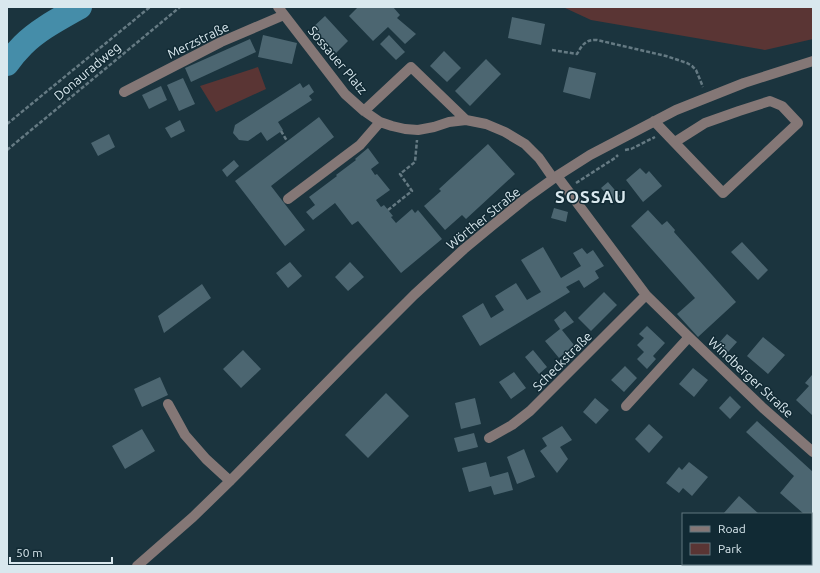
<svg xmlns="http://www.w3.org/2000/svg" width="820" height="573" font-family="Ubuntu,sans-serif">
  <rect width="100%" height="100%" fill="#1b343e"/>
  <!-- green -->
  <path fill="#5a3534" d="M563,7H813V39L765,50L591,20Z
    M258,67L266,89L216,112L200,86Z"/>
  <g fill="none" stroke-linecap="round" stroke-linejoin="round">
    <!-- river -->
    <path stroke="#458da9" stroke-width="24" d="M7,64C12,57 17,51 23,45C39,29 61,18 80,7"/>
  </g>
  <!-- building -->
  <path fill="#4c6671" d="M358,7H393L400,15L397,18L416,34L405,44L388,27L373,41L349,16Z
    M325,16L348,41L335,54L311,29Z
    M512,17L545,24L541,45L508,38Z
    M263,35L297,43L292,64L258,57Z
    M389,35L405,52L396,60L380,44Z
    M250,39L256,52L191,82L185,68Z
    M444,51L461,68L447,82L430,66Z
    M486,59L501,74L470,106L455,91Z
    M569,67L596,73L590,99L563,92Z
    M183,78L195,104L179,111L167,85Z
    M300,83L303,88L309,84L314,92L309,96L312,100L278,122L283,130L267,141L261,132L248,141L239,140L233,133L235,125Z
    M161,86L167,100L149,109L142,95Z
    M319,117L334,137L271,186L305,230L285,246L235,181Z
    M180,120L185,131L171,138L165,128Z
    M109,134L115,147L98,156L91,143Z
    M488,144L515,174L466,219L462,215L445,230L424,206L441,191L439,189Z
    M368,148L379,163L371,169L375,175L377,174L390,190L376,200L381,207L384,205L393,216L391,217L396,223L412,209L415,213L418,210L442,239L401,273L358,221L352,225L335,203L313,220L306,212L315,205L309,197L337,176L336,175L356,160L355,159Z
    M234,160L239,166L227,177L222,170Z
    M640,168L646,174L649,171L662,186L643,202L626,180Z
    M608,182L620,196L614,202L601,188Z
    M554,208L568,212L566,222L551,218Z
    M648,210L662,225L667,221L675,230L674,232L736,302L698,337L677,314L695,298L631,226Z
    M742,242L768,270L758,280L731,252Z
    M543,247L561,278L581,266L573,253L582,248L587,254L593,250L604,266L595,271L599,278L584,288L579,280L566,287L570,292L480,346L462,316L483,303L491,318L504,310L495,296L516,283L527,300L541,292L521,260Z
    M290,262L302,276L288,288L276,273Z
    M350,262L364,277L348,291L335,277Z
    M202,284L211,298L164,333L158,316Z
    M604,292L617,305L591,331L578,318Z
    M565,311L574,322L562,330L574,345L559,358L545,341L560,329L554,320Z
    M647,326L665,343L653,356L656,359L647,369L637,359L644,352L637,345L644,338L639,334Z
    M727,334L737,342L728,352L718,344Z
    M763,337L785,355L768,374L747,356Z
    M243,350L261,369L241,388L223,369Z
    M533,350L547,367L539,374L525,357Z
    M625,366L637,378L624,392L611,380Z
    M693,368L708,380L694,397L679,384Z
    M514,372L526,388L511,399L499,382Z
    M812,375L813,377V414L812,415L796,400L809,386L805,383Z
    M160,377L168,395L142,407L134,389Z
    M386,393L409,416L368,458L345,435Z
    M730,396L741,407L730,419L719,408Z
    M475,398L481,424L461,429L455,403Z
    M595,398L609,410L596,424L583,412Z
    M757,421L813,472V522L811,521V514H804L780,493L794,476L746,432Z
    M649,424L663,437L649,453L635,439Z
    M562,426L572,440L560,447L568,459L557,473L540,451L547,446L542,438Z
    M142,429L155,451L125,469L112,446Z
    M474,433L478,447L458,452L454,438Z
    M524,449L535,477L517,484L507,457Z
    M486,462L490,477L508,472L513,490L494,495L491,486L469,492L462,468Z
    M689,462L708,477L692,496L683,488L679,493L666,483L679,467L682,470Z
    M739,496L759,514H723Z
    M773,564H810L812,566H775Z"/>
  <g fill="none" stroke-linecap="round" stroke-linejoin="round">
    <!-- path -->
    <path stroke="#657a83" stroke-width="2.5" stroke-dasharray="4 2" stroke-linecap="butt" d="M552,50L577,54C582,45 586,39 597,40L666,56L687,63L692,66L696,70L703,87
      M7,124L150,7
      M281,131L287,141
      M7,150L180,7
      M625,150L631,149L655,137
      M576,183L615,158L618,155
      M388,210L412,191L400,174L415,162L417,140"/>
    <!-- minor -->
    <path stroke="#847776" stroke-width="10" d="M278,7L345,94L364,111L380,122L392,126L405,129L418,130L434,127L449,122L466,120L486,124L505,132L525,144L539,158L553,178
      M124,92L221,42L284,15
      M364,111L411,67L466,120
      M654,121L723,193L798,123L782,106L770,101L739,111L705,123L675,142
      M557,176L646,295L689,337L763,408L813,452
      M288,199L360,145L380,122
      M168,404L185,435L206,459L230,481
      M626,406L689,337
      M489,438L512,425L530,411L646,295
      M137,566L193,517L230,481L351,358L414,295L464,249L493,225L525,199L557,176L590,155L676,110L744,83L813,61"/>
  </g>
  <g text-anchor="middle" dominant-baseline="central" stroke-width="3" stroke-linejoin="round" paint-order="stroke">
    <!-- street labels -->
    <g font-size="13" fill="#d9e8ee" stroke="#112a34">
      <text transform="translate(198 40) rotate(-26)">Merzstraße</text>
      <text transform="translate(338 60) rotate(50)">Sossauer Platz</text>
      <text transform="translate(87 71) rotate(-40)">Donauradweg</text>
      <text transform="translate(483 218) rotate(-39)">Wörther Straße</text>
      <text transform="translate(562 361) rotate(-45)">Scheckstraße</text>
      <text transform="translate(751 377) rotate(43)">Windberger Straße</text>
    </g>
    <!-- district labels -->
    <g font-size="17" font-weight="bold" letter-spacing="1" fill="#d9e8ee" stroke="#112a34">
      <text x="591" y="196">SOSSAU</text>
    </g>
  </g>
  <!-- border -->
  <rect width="820" height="573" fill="none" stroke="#d9e8ee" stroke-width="16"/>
  <!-- legend -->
  <rect x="682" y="513" width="130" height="52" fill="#112a34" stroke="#61767e"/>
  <rect x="690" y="526" width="20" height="6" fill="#847776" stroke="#61767e"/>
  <text x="718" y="533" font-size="12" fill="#d9e8ee">Road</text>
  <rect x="690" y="543" width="20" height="12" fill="#5a3534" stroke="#61767e"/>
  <text x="718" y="553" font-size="12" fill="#d9e8ee">Park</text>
  <!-- scale -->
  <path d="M10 557v6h102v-6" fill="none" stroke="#d9e8ee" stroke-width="2"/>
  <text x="16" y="557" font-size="12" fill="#d9e8ee" stroke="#112a34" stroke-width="3" paint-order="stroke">50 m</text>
</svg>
